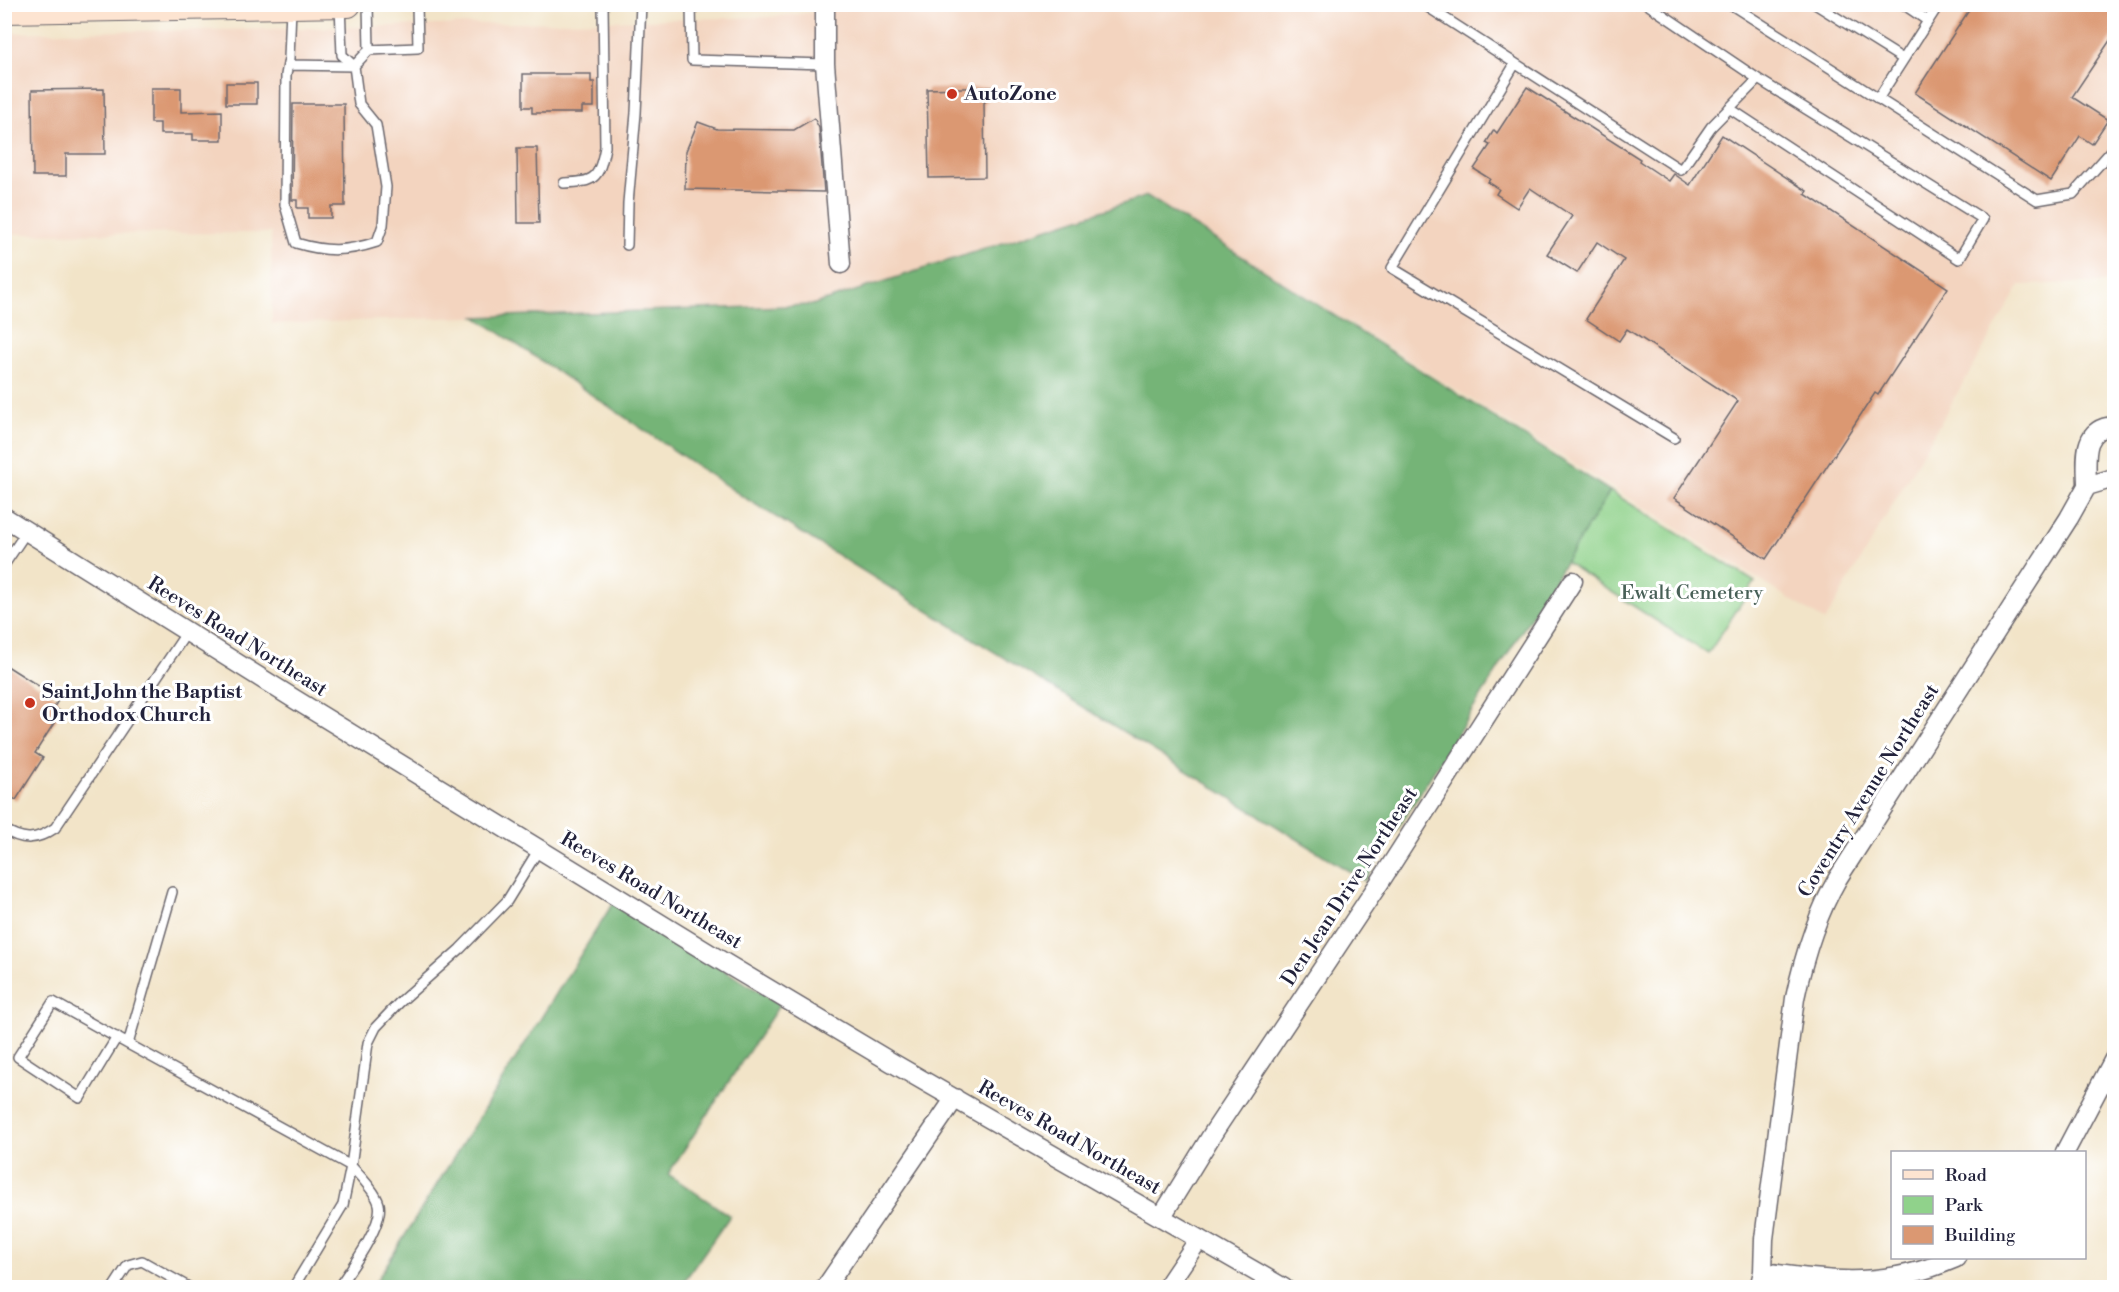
<svg xmlns="http://www.w3.org/2000/svg" width="2119" height="1292" font-family="'Libre Bodoni',serif">
  <rect width="100%" height="100%" fill="#fff"/>
  <filter id="ink" filterUnits="userSpaceOnUse"><feTurbulence type="fractalNoise" baseFrequency=".0167" numOctaves="2"/><feDisplacementMap in="SourceGraphic" scale="12" xChannelSelector="R" yChannelSelector="G"/><feConvolveMatrix kernelMatrix="1 2 1 2 8 2 1 2 1" color-interpolation-filters="sRGB"/></filter>
  <filter id="wash" filterUnits="userSpaceOnUse"><feTurbulence type="fractalNoise" baseFrequency=".008" numOctaves="4" result="noise"/><feDisplacementMap in="SourceGraphic" scale="24" xChannelSelector="R" yChannelSelector="G"/><feGaussianBlur stdDeviation="1.35" result="paint"/><feColorMatrix in="noise" values="0 0 0 0 0 0 0 0 0 0 0 0 0 0 0 0 0 1.4 0 .05"/><feComposite in="paint" operator="in"/></filter>
  <g filter="url(#wash)">
    <rect width="100%" height="100%" fill="#f2e4c8"/>
    <!-- built -->
    <path fill="#f3d4bf" d="M885,4L2114,5V282L2020,285L1825,621L1147,196L812,305L272,324L271,233L5,234L4,33L270,29L769,17Z"/>
    <!-- green -->
    <path fill="#90d28b" stroke="#597a63" stroke-width="1.5" d="M1610,491L1755,582L1708,654L1565,562Z"/>
    <!-- forest -->
    <path fill="#74b477" stroke="#4b6b59" stroke-width="1.5" d="M1147,196L1610,491L1365,881L742,496L476,317L812,305Z
      M613,903L780,1004L668,1174L730,1216L680,1287L372,1288Z"/>
    <g id="blocks">
      <!-- building -->
      <path fill="#db9872" d="M1973,4H2115V33L2072,97L2108,120L2092,144L2080,136L2051,181L1915,93Z
        M523,74H591V82H594V107H582V113H532V107H523Z
        M226,83H257V104H226Z
        M997,87L984,103L985,177L929,178L927,89Z
        M1527,87L1640,159L1639,161L1669,181L1674,174L1690,185L1722,135L1807,191L1805,194L1948,288L1878,395L1875,393L1766,559L1674,498L1738,401L1627,329L1619,341L1586,319L1624,260L1597,242L1577,273L1547,254L1572,216L1530,188L1517,208L1496,194L1499,189L1488,182L1490,179L1474,169L1490,145L1486,143L1494,130L1497,133Z
        M151,88H181V112L222,111V140H193V134H160V123H151Z
        M104,89L105,154H66V176H33L32,90Z
        M293,104H344L345,206H331V218H308V208H297V200H292Z
        M814,118L819,128L824,192L685,189L686,151L698,122L717,129L794,130Z
        M517,148H537L539,223H518Z
        M4,664L59,699L54,707L61,712L35,753L43,758L16,800L4,792Z"/>
    </g>
  </g>
  <g filter="url(#ink)">
    <use href="#blocks" fill-opacity="0" stroke="#6b666c" stroke-width="1.5"/>
    <g fill="none" stroke-linecap="round" stroke-linejoin="round">
      <defs>
        <path id="lane" d="M368,4L369,50
          M691,4L692,60L825,64
          M1423,4L1681,170L1711,127L1758,79L1983,219L1959,259L1729,108
          M1647,4L1758,79
          M1730,4L2037,200L2073,194L2114,148
          M1815,4L1903,59
          M1903,4L1928,21
          M291,8L289,58L286,75L285,205L296,243C326,252 346,252 377,242L383,225L386,187L376,125L359,104L354,66L342,55L340,5
          M1515,64L1392,268L1674,438
          M288,65L354,66L369,50L418,48L417,4
          M1878,99L1939,4
          M564,183C595,182 599,179 605,147L603,4
          M627,245L628,203L636,113L641,4
          M4,565L27,531
          M4,829C23,842 37,840 55,828L187,632
          M172,892L128,1044L351,1166L343,1205L293,1288
          M117,1037L80,1098L18,1057L53,1002L128,1044
          M113,1288L128,1265L142,1261L190,1288
          M338,1288C350,1270 384,1225 379,1204C376,1192 359,1175 351,1166L368,1043L376,1027L399,1003L460,949L507,901L539,849"/>
        <path id="street" d="M825,4V64L841,264
          M2087,486C2087,462 2080,428 2114,426
          M4,517L296,700L710,954L891,1062L1284,1288
          M2065,1152L2114,1059
          M1162,1216L1215,1130L1380,882L1573,581
          M1763,1272C1835,1282 1887,1288 1956,1258
          M825,1288L955,1098
          M1166,1288L1199,1239
          M1759,1288L1763,1272L1764,1239L1795,998C1804,955 1816,916 1838,878L2069,518L2087,486L2114,478"/>
        <path id="secondary" d="M4,10L348,4"/>
      </defs>
      <!-- lane casing -->
      <use href="#lane" stroke="#6b666c" stroke-width="12"/>
      <!-- street casing -->
      <use href="#street" stroke="#6b666c" stroke-width="21"/>
      <!-- secondary casing -->
      <use href="#secondary" stroke="#6b666c" stroke-width="28"/>
      <!-- lane -->
      <use href="#lane" stroke="#fff" stroke-width="9"/>
      <!-- street -->
      <use href="#street" stroke="#fff" stroke-width="18"/>
      <!-- secondary -->
      <use href="#secondary" stroke="#fde4d1" stroke-width="26"/>
    </g>
  </g>
  <!-- markers -->
  <g fill="#c8321e" stroke="#fff" stroke-width="2">
    <circle cx="952" cy="94" r="6"/>
    <circle cx="30" cy="703" r="6"/>
  </g>
  <g text-anchor="middle" dominant-baseline="central" stroke-width="6" stroke-linejoin="round" paint-order="stroke">
    <!-- poi labels -->
    <g font-size="20" font-weight="bold" fill="#22223b" stroke="#fff" text-anchor="start">
      <text x="964" y="94">AutoZone</text>
      <text x="42" y="692">Saint John the Baptist<tspan x="42" dy="23">Orthodox Church</tspan></text>
    </g>
    <!-- park labels -->
    <g font-size="20" fill="#486057" stroke="#fff">
      <text x="1692" y="593">Ewalt Cemetery</text>
    </g>
    <!-- street labels -->
    <g font-size="20" fill="#22223b" stroke="#fff">
      <text transform="translate(237 637) rotate(32)">Reeves Road Northeast</text>
      <text transform="translate(1869 791) rotate(-58)">Coventry Avenue Northeast</text>
      <text transform="translate(1350 887) rotate(-57)">Den Jean Drive Northeast</text>
      <text transform="translate(651 891) rotate(31)">Reeves Road Northeast</text>
      <text transform="translate(1069 1138) rotate(30)">Reeves Road Northeast</text>
    </g>
  </g>
  <!-- margin -->
  <rect width="2119" height="1292" fill="none" stroke="#fff" stroke-width="24"/>
  <!-- legend -->
  <rect x="1891" y="1151" width="195" height="108" fill="#ffffff" stroke="#a7a7b1" stroke-width="1.5"/>
  <rect x="1903" y="1170" width="30" height="9" fill="#fde4d1" stroke="#a7a7b1" stroke-width="1.5"/>
  <text x="1945" y="1181" font-size="18" fill="#22223b">Road</text>
  <rect x="1903" y="1196" width="30" height="18" fill="#90d28b" stroke="#a7a7b1" stroke-width="1.5"/>
  <text x="1945" y="1211" font-size="18" fill="#22223b">Park</text>
  <rect x="1903" y="1226" width="30" height="18" fill="#db9872" stroke="#a7a7b1" stroke-width="1.5"/>
  <text x="1945" y="1241" font-size="18" fill="#22223b">Building</text>
</svg>
